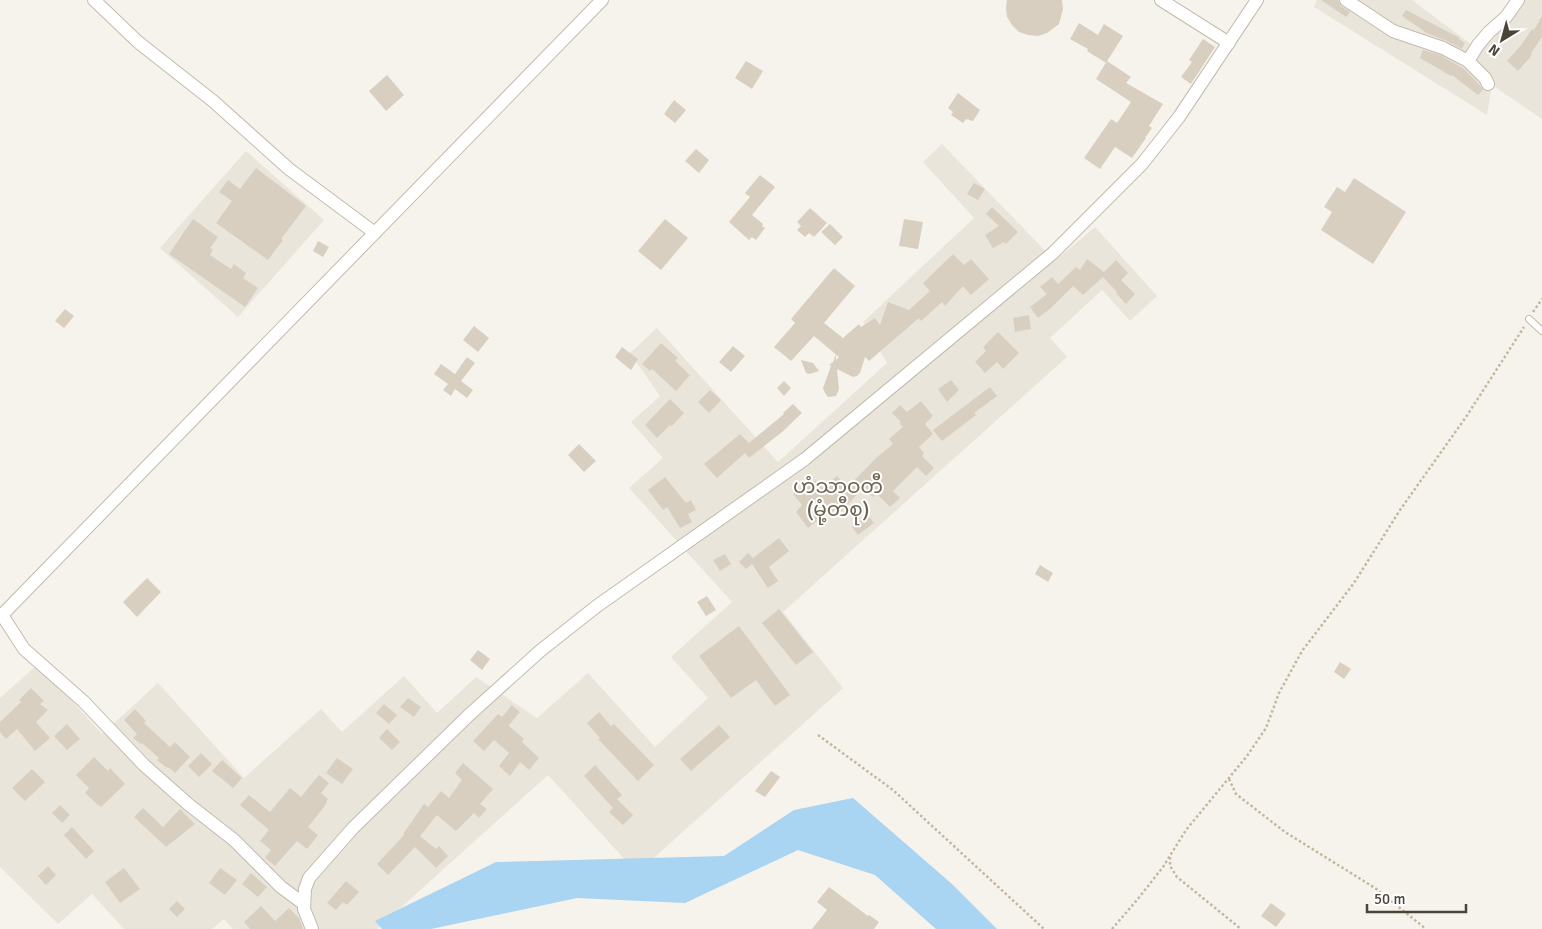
<svg xmlns="http://www.w3.org/2000/svg" width="1542" height="929" font-family="Signika,'Noto Sans Myanmar',sans-serif">
  <rect width="100%" height="100%" fill="#f6f3ec"/>
  <!-- residential -->
  <path fill="#eae5da" d="M1317,0H1412L1480,51L1516,0H1542V119L1492,85L1487,115L1314,7Z
    M942,144L1055,261L1095,227L1157,296L1130,321L1102,290L1050,338L1067,357L783,612L843,688L637,873L548,775L377,929H233L224,919L212,929H124L92,894L58,924L0,867V698L38,664L102,734L158,683L244,778L321,709L342,732L404,676L437,713L476,677L537,718L588,673L655,747L708,698L671,657L732,602L629,488L663,458L631,422L660,396L630,353L657,328L778,462L887,363L863,322L974,218L923,162Z
    M246,151L324,220L238,317L160,248Z"/>
  <!-- water -->
  <path fill="#a9d4f2" d="M853,798L952,884L997,929H936L875,875L798,850L685,903L577,898L431,929H382L375,921L496,862L724,856L794,810Z"/>
  <!-- building -->
  <path fill="#d8cfc1" d="M1007,0H1062L1063,9L1059,24L1047,33L1038,36L1028,35L1019,32L1012,25L1007,17L1006,8Z
    M1321,0H1338L1341,6L1350,12L1346,17Z
    M1406,10L1460,38L1459,39L1465,43L1462,49L1447,41L1424,32V31L1402,16Z
    M1542,16V37L1531,53L1532,55L1518,71L1507,61L1522,44L1532,29L1534,30Z
    M1079,23L1098,35L1104,24L1123,36L1106,63L1087,51L1088,49L1070,39Z
    M1203,39L1215,47L1191,84L1181,77L1192,62L1189,60Z
    M1423,50L1440,55L1463,68L1478,83L1483,90L1478,95L1452,75L1451,76L1420,58Z
    M746,61L763,71L752,89L735,78Z
    M1107,61L1131,77L1126,83L1163,104L1149,126L1152,128L1145,138H1146L1132,158L1115,147L1100,169L1084,158L1111,119L1117,123L1131,102L1096,79Z
    M387,75L404,95L386,111L369,91Z
    M958,93L980,110L973,121L966,119L963,123L951,115L953,112L948,108Z
    M674,100L686,110L675,123L664,114Z
    M696,149L709,160L699,173L685,161Z
    M256,168L306,206L281,239L283,240L268,260L216,223L232,201L219,192L228,180L240,189Z
    M760,175L775,187L752,215L763,224L762,226L765,228L756,240L752,237L749,240L729,222L750,197L745,193Z
    M1354,178L1406,212L1373,264L1321,230L1332,212L1324,207L1337,187L1345,192Z
    M974,183L985,189L978,200L967,194Z
    M992,207L1018,232L1006,244L1004,242L993,248L985,235L999,226L986,214Z
    M810,208L827,223L814,237L809,233L805,237L797,230L801,226L797,222Z
    M193,219L218,237L210,248L213,250L210,255L231,269L234,264L246,273L243,278L258,288L245,307L169,254Z
    M665,219L688,238L661,270L638,251Z
    M904,219L923,222L918,249L899,246Z
    M830,224L843,237L835,245L821,232Z
    M318,241L329,247L323,257L313,251Z
    M953,254L964,265L971,259L989,279L971,295L963,286L945,306L942,302L921,321L919,318L869,361L865,357L860,373L857,376L853,377L837,369L839,389L836,396L828,397L825,393L823,388L831,366L829,365L833,362L836,354V360L839,357L814,336L791,361L774,347L795,323L791,319L834,268L855,286L824,323L843,338L859,324L861,327L875,318L880,325L888,302L909,310L930,291L923,283Z
    M1087,259L1104,272L1116,260L1128,273L1121,280L1135,294L1126,304L1116,293L1117,292L1103,277L1083,295L1073,286L1051,308L1038,318L1030,307L1047,294L1040,287L1052,277L1058,284L1076,267L1080,270Z
    M65,309L74,316L64,328L55,321Z
    M1029,315L1031,329L1015,332L1013,318Z
    M474,326L489,338L478,352L463,340Z
    M998,332L1019,353L1003,369L997,362L985,373L975,362L986,351L983,347Z
    M661,343L678,358L675,361L690,375L676,391L652,369L650,371L642,364Z
    M733,346L745,356L731,372L719,362Z
    M622,347L638,359L631,370L615,357Z
    M467,357L475,363L461,381L473,390L467,398L455,389L451,396L443,390L448,384L434,374L441,364L455,374Z
    M801,360L813,363L819,371L810,374L806,373Z
    M951,380L959,390L947,402L938,389Z
    M784,381L791,388L784,396L777,388Z
    M990,387L997,396L974,413L976,415L942,441L933,430Z
    M710,390L721,400L709,413L698,402Z
    M670,399L684,413L672,426L670,425L657,438L645,425Z
    M921,401L933,416L925,424L933,434L919,447L924,453L922,456L934,468L926,476L917,467L893,491L900,498L890,507L877,494L873,497L863,488L841,512L838,507L832,512L831,510L808,528L796,512L802,505L793,494L804,486L806,488L816,480L823,488L837,476L847,488L876,458L893,444L889,439L903,427L899,423L901,422L892,413L900,405L907,412Z
    M793,404L802,413L782,432L749,458L745,453L717,478L704,464L740,434L749,443L784,414L783,413Z
    M579,444L596,461L584,472L568,455Z
    M665,477L686,503L691,500L696,510L688,514L692,522L680,528L667,507L663,510L648,490Z
    M868,515L874,523L858,535L852,527Z
    M779,538L789,551L769,567L778,581L768,588L752,564L746,569L739,562L748,553L753,558Z
    M725,554L731,564L720,571L713,560Z
    M1040,565L1053,573L1048,582L1035,574Z
    M147,578L161,592L137,617L123,602Z
    M707,596L716,610L706,616L697,602Z
    M779,609L813,652L796,665L762,623Z
    M739,626L790,695L775,706L756,680L731,698L699,656Z
    M478,650L490,659L482,670L470,660Z
    M1340,662L1351,669L1344,679L1334,672Z
    M31,688L44,701L40,704L48,710L36,722L50,738L35,751L17,729L6,739L0,732V722L21,702L19,700Z
    M408,698L421,707L414,717L400,707Z
    M384,704L397,715L389,724L376,713Z
    M512,705L520,712L509,725L510,727L524,739L522,742L539,758L529,770L520,762L510,776L499,766L509,753L494,740L484,751L473,741L498,714L502,717Z
    M135,709L146,721L144,723L170,747L175,742L190,757L175,773L168,767L167,768L157,760L159,758L142,743L141,744L133,738L137,734L124,720Z
    M599,712L611,726L614,724L654,765L638,781L598,739L600,738L587,723Z
    M67,724L80,739L67,750L54,736Z
    M719,725L730,737L691,771L680,759Z
    M387,729L400,742L392,750L379,738Z
    M201,753L212,764L199,777L188,766Z
    M94,757L108,771L110,768L125,784L101,807L97,804L85,793L89,788L76,775Z
    M337,758L353,769L342,784L326,773Z
    M222,760L242,778L233,788L212,771Z
    M463,763L493,789L480,804L487,809L479,818L474,813L456,831L437,815L420,836L436,849L439,846L448,856L436,868L415,847L388,875L377,864L404,835L403,834L424,804L428,807L441,791L449,798L462,780L455,773Z
    M595,765L622,795L617,799L633,815L623,825L609,812L613,808L584,776Z
    M32,769L45,782L25,801L12,788Z
    M771,771L780,777L765,797L755,791Z
    M319,775L329,783L321,793L328,799L326,802L327,803L308,827L318,835L307,849L297,841L275,866L265,858L271,850L260,841L269,830L240,805L249,795L270,812L290,788L301,797Z
    M60,805L70,815L62,823L52,813Z
    M143,808L163,827L180,809L195,824L166,847L134,817Z
    M72,827L94,851L86,859L64,835Z
    M48,866L56,875L46,885L38,876Z
    M124,868L140,889L120,903L105,882Z
    M220,868L237,880L225,895L209,883Z
    M251,873L267,887L258,897L242,884Z
    M346,881L359,892L347,905L343,902L336,910L327,903Z
    M829,887L868,916L869,915L879,922L874,929H812L827,910L817,902Z
    M177,901L185,909L177,917L169,909Z
    M1271,903L1286,914L1276,927L1261,916Z
    M261,906L275,921L289,908L299,918L303,929H250L244,922Z"/>
  <g fill="none" stroke-linecap="round" stroke-linejoin="round">
    <defs>
      <path id="lane" d="M1529,319L1542,331"/>
      <path id="street" d="M94,0L138,42L213,101L289,169L375,233
        M1161,0L1229,43
        M1346,0L1393,31L1443,48L1468,61L1485,78L1488,84
        M1468,61L1478,45L1489,32L1506,17L1518,0
        M2,615L24,649L83,701L144,765L188,804L234,840L281,887L304,904
        M0,617L602,0
        M312,929L304,909L305,889L309,878L353,828L469,715L540,651L597,606L805,459L1053,253L1142,164L1179,117L1257,0"/>
    </defs>
    <!-- lane casing -->
    <use href="#lane" stroke="#c2bbae" stroke-width="8"/>
    <!-- street casing -->
    <use href="#street" stroke="#c2bbae" stroke-width="14"/>
    <!-- path -->
    <path stroke="#c4b79f" stroke-width="2.5" stroke-dasharray="2.5 2.5" stroke-linecap="butt" d="M1533,312L1542,299
      M818,735L893,790L1044,929
      M1229,779L1236,794L1285,832L1375,888L1426,929
      M1170,857V866L1177,877L1241,929
      M1112,929L1137,900L1163,867L1186,830L1247,756L1266,728L1279,693L1302,651L1354,583L1400,510L1466,417L1524,327"/>
    <!-- lane -->
    <use href="#lane" stroke="#fff" stroke-width="6"/>
    <!-- street -->
    <use href="#street" stroke="#fff" stroke-width="12"/>
  </g>
  <g text-anchor="middle" dominant-baseline="central" stroke-width="4" stroke-linejoin="round" paint-order="stroke">
    <!-- quarter labels -->
    <g font-size="20" fill="#6e6250" stroke="#fff">
      <text x="838" y="486">ဟံသာဝတီ<tspan x="838" dy="23">(မုံ့တီစု)</tspan></text>
    </g>
  </g>
  <!-- north arrow -->
  <g transform="translate(1502 40) rotate(217)" stroke="#ffffff" stroke-width="4" paint-order="stroke">
  <path d="M0-4L9 19L0 12L-9 19Z" fill="#4b4439"/>
  <text y="-8" font-size="14" font-weight="bold" text-anchor="middle" fill="#4b4439">N</text>
  </g>
  <!-- scale -->
  <path d="M1367 904v8h99v-8" fill="none" stroke="#4b4439" stroke-width="2.5"/>
  <text x="1374" y="904" font-size="15" fill="#4b4439" stroke="#ffffff" stroke-width="4" paint-order="stroke">50 m</text>
</svg>
